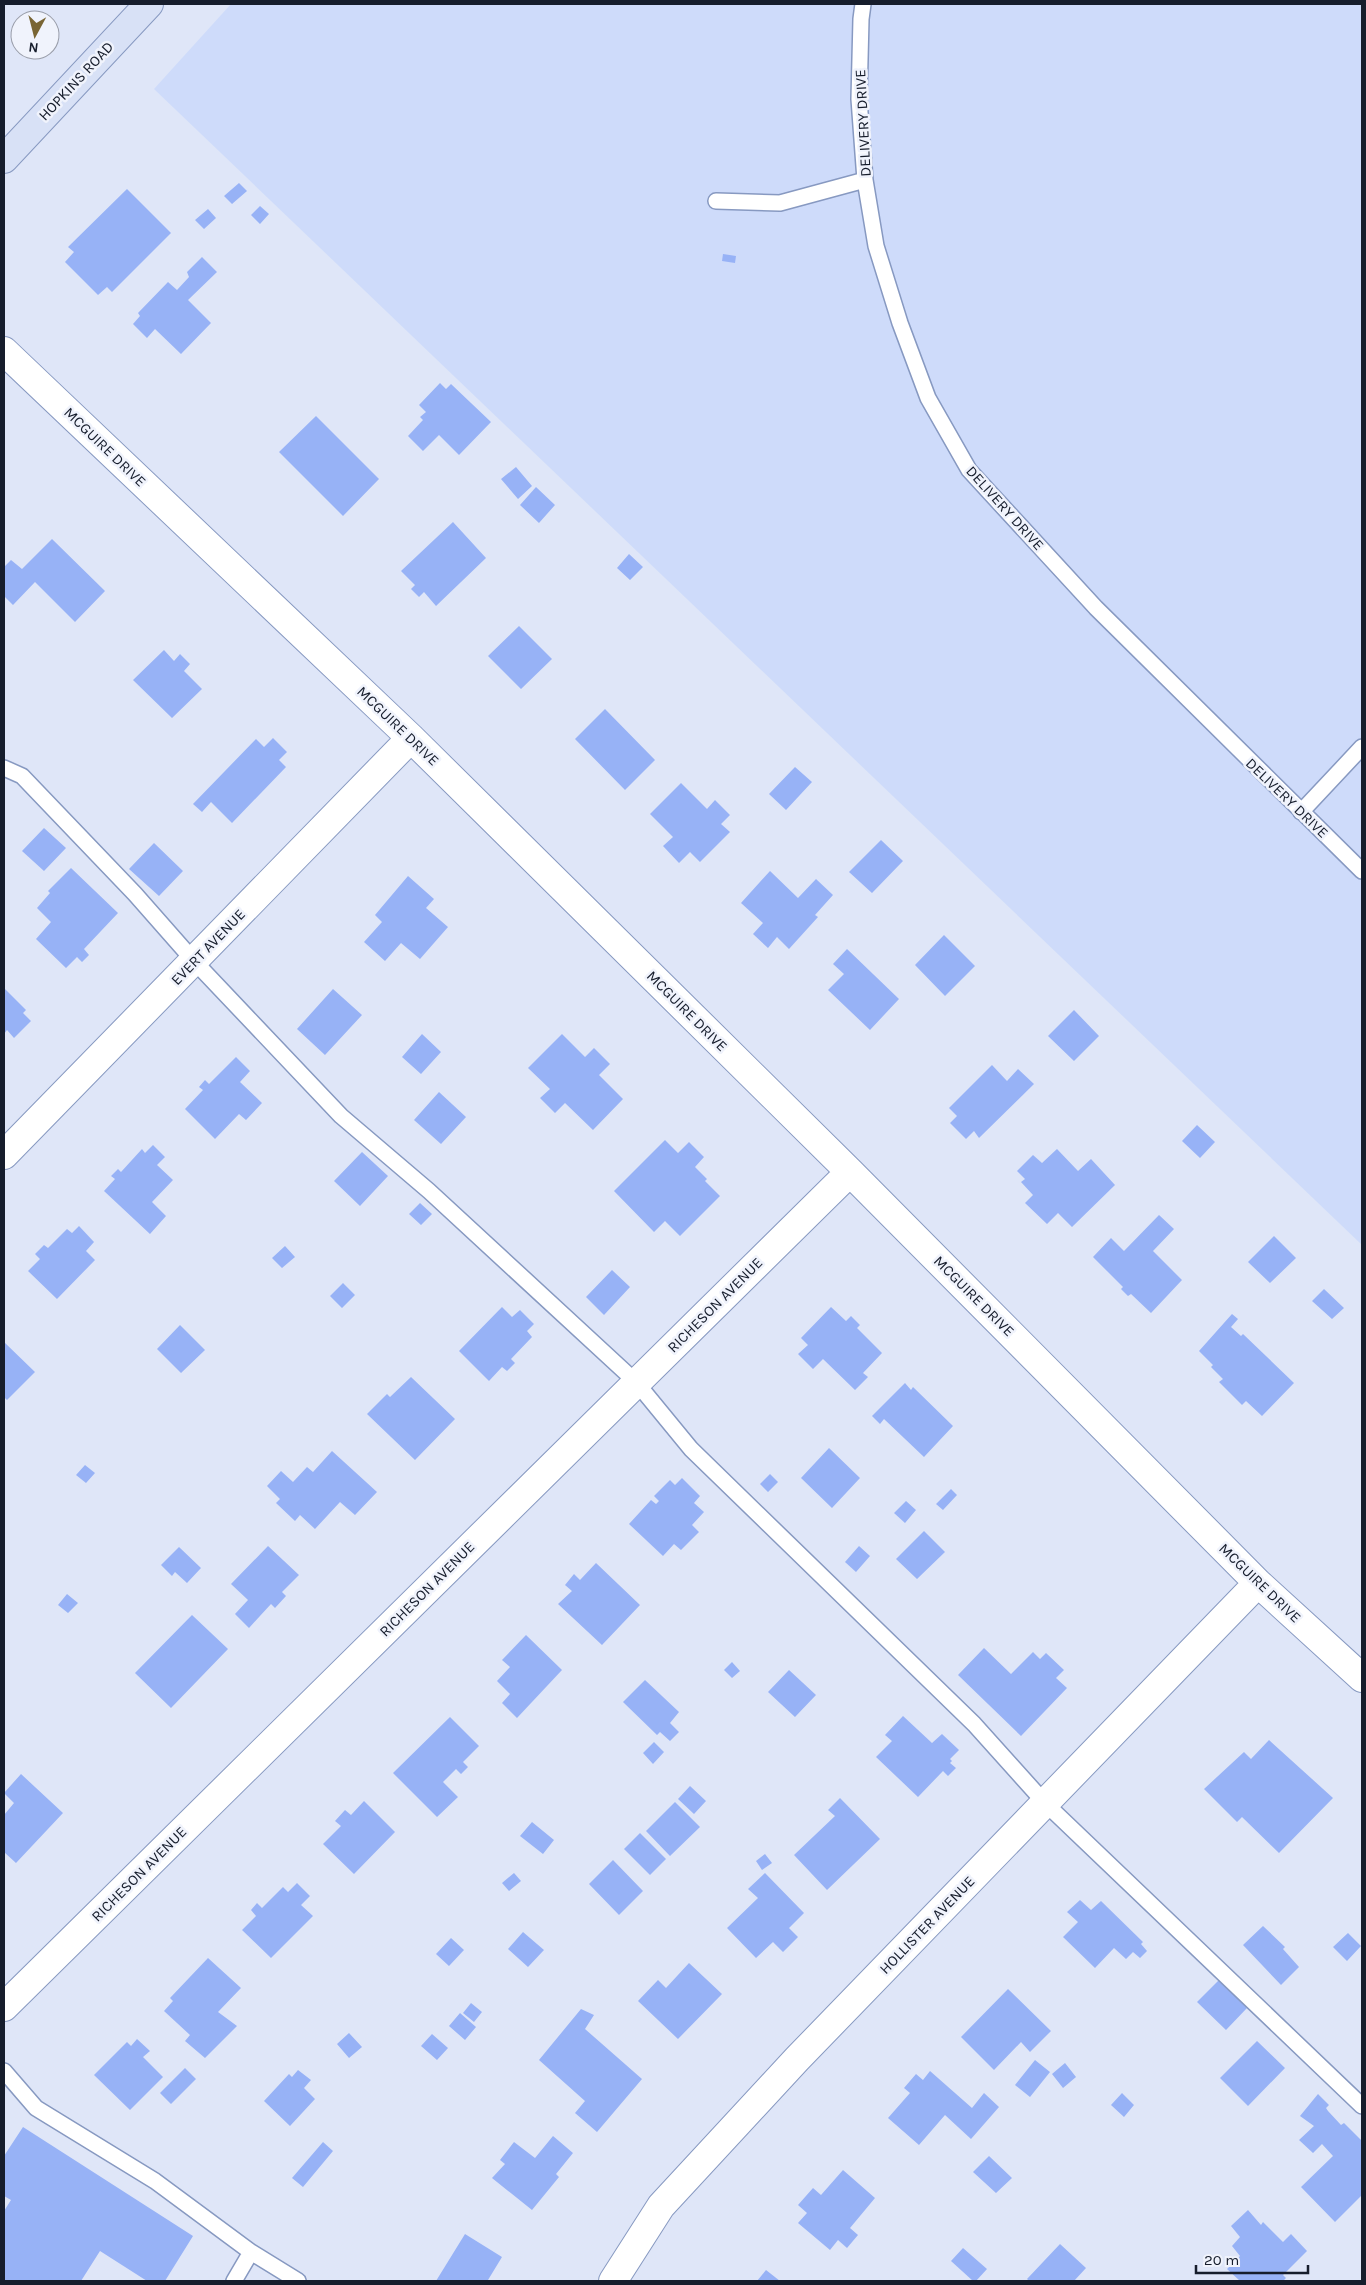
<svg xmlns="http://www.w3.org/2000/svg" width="1366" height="2285" font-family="Karla,sans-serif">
  <rect width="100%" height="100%" fill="#dfe6f8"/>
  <!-- built -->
  <path fill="#cedbfa" d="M231,4H1362V1245L154,89Z"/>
  <!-- building -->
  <path fill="#97b2f6" d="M239,183L247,191L232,204L224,196Z
    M127,189L171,233L112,292L107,287L98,295L65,262L74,252L68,247Z
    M260,206L269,214L260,224L251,215Z
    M208,209L216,218L204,229L195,220Z
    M723,254L736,256L735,263L722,261Z
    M202,257L217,272L188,300L211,323L181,354L155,329L147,338L133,324L140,316L138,313L168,282L177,290L189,277L187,272Z
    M440,383L446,389L451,384L491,422L459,455L439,435L423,451L408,436L423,420L420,417L426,412L419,405Z
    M316,416L379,479L343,516L279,452Z
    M516,467L532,486L518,499L501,479Z
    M536,487L555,505L539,523L520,505Z
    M453,522L486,558L436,606L424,592L419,597L411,589L415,585L401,571Z
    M52,539L105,591L75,622L35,582L13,605L4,596V567L11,560L22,569Z
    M629,554L643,567L630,580L617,568Z
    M519,626L552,659L521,689L488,656Z
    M164,650L174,661L180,654L190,664L184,671L202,689L172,718L133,680Z
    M605,709L655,760L625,790L575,739Z
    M273,738L287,752L279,760L286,767L232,823L211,802L202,812L193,804L256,739L264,747Z
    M795,767L812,782L786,810L769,794Z
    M681,783L707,809L715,800L730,815L721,824L730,832L700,862L690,852L679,863L663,846L673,837L650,814Z
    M44,828L66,848L44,871L22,851Z
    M881,840L903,861L872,893L849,872Z
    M154,843L183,871L159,896L129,869Z
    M71,868L118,913L84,949L89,955L82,962L77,957L66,968L36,939L51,922L37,908L50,893L48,891Z
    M770,871L798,898L816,879L833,895L815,915L818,917L789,949L777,937L768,948L753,934L763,923L741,903Z
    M408,876L434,899L426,908L448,927L420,959L401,943L385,961L364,942L382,922L375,915Z
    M944,935L975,966L945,996L915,965Z
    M847,949L899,999L870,1030L828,990L844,974L833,964Z
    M4,988L26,1010L23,1013L31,1021L14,1038L7,1030L4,1034Z
    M333,989L362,1015L325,1055L297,1029Z
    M1074,1010L1099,1036L1074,1061L1048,1036Z
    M422,1034L441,1052L421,1074L402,1057Z
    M562,1034L585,1057L594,1048L610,1064L599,1075L623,1099L593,1130L565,1103L555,1113L540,1098L550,1089L528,1068Z
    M236,1057L250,1071L240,1082L262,1103L246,1120L239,1114L215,1139L185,1109L203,1090L199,1087L205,1080L209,1084Z
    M992,1065L1007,1081L1018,1069L1034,1084L979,1138L974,1131L966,1139L950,1123L957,1116L949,1108Z
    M439,1092L466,1117L441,1144L414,1120Z
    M1197,1125L1215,1142L1200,1158L1182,1141Z
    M665,1140L678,1153L689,1142L704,1157L695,1167L707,1179L705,1181L720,1196L680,1236L665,1221L654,1232L614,1191Z
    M153,1145L165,1157L157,1165L173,1180L152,1202L166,1216L150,1234L104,1191L115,1179L111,1176L118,1169L121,1172L142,1149L145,1153Z
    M1057,1149L1078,1171L1091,1159L1115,1185L1072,1227L1058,1213L1047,1224L1025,1203L1033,1195L1021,1182L1025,1179L1017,1171L1033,1155L1042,1163Z
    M362,1152L388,1176L360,1206L334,1181Z
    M420,1203L432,1214L421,1225L409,1214Z
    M1159,1215L1174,1229L1153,1251L1182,1280L1151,1313L1131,1294L1128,1296L1121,1289L1123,1287L1093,1257L1111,1238L1124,1251Z
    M79,1226L94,1242L86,1251L95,1260L57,1299L28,1271L40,1259L35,1254L44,1245L48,1248L67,1229L72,1233Z
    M1274,1236L1296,1258L1270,1283L1248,1262Z
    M285,1246L295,1257L282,1268L272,1258Z
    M612,1270L630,1287L604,1315L586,1297Z
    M343,1283L355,1295L342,1308L330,1296Z
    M1324,1289L1344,1308L1332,1319L1312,1301Z
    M502,1307L512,1317L520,1310L534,1324L527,1331L532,1337L511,1359L515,1363L507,1371L502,1367L489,1381L459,1351Z
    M831,1307L846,1321L851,1316L860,1325L857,1328L882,1353L863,1373L868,1377L855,1390L823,1359L813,1369L798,1354L808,1345L801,1338Z
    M1232,1314L1238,1319L1231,1327L1241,1336L1243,1334L1294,1383L1262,1416L1246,1401L1242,1405L1219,1382L1223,1379L1211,1367L1213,1365L1199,1351Z
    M180,1325L205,1350L181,1373L157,1349Z
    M4,1342L35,1372L7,1400L4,1397Z
    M411,1377L455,1419L415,1460L367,1414L387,1394L390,1397Z
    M905,1383L911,1390L913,1387L953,1426L924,1457L884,1419L880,1424L872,1416Z
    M829,1448L860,1478L832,1508L801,1478Z
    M332,1451L377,1492L355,1515L340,1502L315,1529L300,1515L295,1521L276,1503L280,1499L267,1486L281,1471L293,1482L307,1467L313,1472Z
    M85,1465L95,1473L86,1483L76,1475Z
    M770,1474L778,1482L768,1492L760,1484Z
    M682,1478L700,1496L694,1503L704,1512L692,1525L699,1532L681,1550L674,1544L663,1556L629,1524L651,1500L656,1504L659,1501L654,1496L670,1480L675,1485Z
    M951,1489L957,1495L943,1510L936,1504Z
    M906,1501L916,1510L905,1523L894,1513Z
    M924,1531L945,1552L917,1579L896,1559Z
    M268,1546L299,1575L282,1592L286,1596L275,1608L271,1604L249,1628L235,1614L248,1600L231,1584Z
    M859,1546L870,1556L856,1572L845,1562Z
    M179,1547L201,1568L187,1583L175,1572L172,1576L161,1565Z
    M596,1563L640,1605L602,1645L558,1604L572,1591L565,1585L574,1574L580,1580Z
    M67,1594L78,1603L68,1613L58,1605Z
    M192,1615L228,1649L171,1708L135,1673Z
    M526,1635L562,1670L517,1718L502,1703L510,1694L497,1681L510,1667L502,1660Z
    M984,1648L1011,1674L1033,1652L1040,1659L1046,1653L1064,1670L1056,1678L1067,1688L1021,1736L958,1675Z
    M732,1662L740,1671L732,1678L724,1670Z
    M789,1670L816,1695L795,1717L768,1692Z
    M645,1680L679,1712L670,1723L679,1732L670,1741L660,1732L657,1735L623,1702Z
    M903,1716L932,1743L942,1734L959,1750L950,1759L952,1761L950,1763L956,1768L948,1776L943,1771L918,1797L876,1757L892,1741L885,1735Z
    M450,1717L479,1746L463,1762L468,1767L461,1774L456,1769L443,1782L458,1797L437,1817L393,1773Z
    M1269,1740L1333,1798L1279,1853L1242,1817L1237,1822L1204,1789L1244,1752L1251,1759Z
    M654,1742L664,1752L653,1764L643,1753Z
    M21,1774L63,1813L16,1863L4,1852V1815L14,1803L4,1793Z
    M690,1786L706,1801L694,1814L678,1799Z
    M840,1798L880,1839L827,1890L794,1855L835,1816L828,1810Z
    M364,1801L395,1832L354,1874L323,1844L341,1826L335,1821L345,1810L351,1815Z
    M675,1802L700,1827L670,1856L646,1831Z
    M532,1822L554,1840L543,1854L520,1836Z
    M640,1833L666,1859L650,1875L624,1849Z
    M765,1854L772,1863L762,1870L756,1861Z
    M613,1860L643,1891L619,1915L589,1884Z
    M514,1873L521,1881L509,1891L502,1883Z
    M765,1873L804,1913L789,1928L798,1937L783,1952L773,1942L756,1958L727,1928L758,1898L748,1889Z
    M297,1883L310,1896L301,1905L313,1916L271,1958L242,1930L256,1916L251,1910L257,1903L262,1908L283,1887L288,1892Z
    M1080,1900L1091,1910L1101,1901L1143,1942L1141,1944L1147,1951L1140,1958L1133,1952L1126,1959L1114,1948L1095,1968L1063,1937L1078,1922L1067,1912Z
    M1263,1926L1285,1947L1283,1949L1299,1967L1281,1985L1243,1945Z
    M523,1932L544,1950L528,1967L508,1949Z
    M1348,1933L1361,1946L1347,1961L1333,1947Z
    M451,1938L464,1950L449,1966L436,1954Z
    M208,1958L241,1988L218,2012L237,2026L205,2058L185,2041L190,2035L164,2011L173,2001L170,1998Z
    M689,1963L722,1994L678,2039L638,2001L658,1980L666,1988Z
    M1219,1980L1247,2008L1226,2030L1197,2002Z
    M1008,1989L1051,2031L1030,2052L1021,2042L994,2070L961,2037Z
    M471,2003L482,2012L474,2022L463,2013Z
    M581,2009L594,2015L585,2029L642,2079L597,2132L575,2113L585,2101L539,2060Z
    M460,2013L476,2027L465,2040L449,2026Z
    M349,2033L362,2047L349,2058L337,2044Z
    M432,2034L448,2048L437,2060L421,2046Z
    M137,2039L150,2051L143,2057L163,2077L130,2110L94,2075L127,2042L131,2046Z
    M1257,2041L1285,2068L1248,2106L1220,2078Z
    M1035,2060L1050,2072L1030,2097L1015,2085Z
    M1065,2063L1076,2077L1063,2088L1052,2074Z
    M185,2068L196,2079L171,2104L160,2093Z
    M298,2070L311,2080L304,2088L315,2099L290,2126L264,2101L289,2074L292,2077Z
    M930,2071L972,2108L984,2093L999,2107L971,2139L945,2115L919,2145L888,2118L910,2093L904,2088L916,2074L923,2080Z
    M1122,2093L1134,2105L1124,2117L1111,2105Z
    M1318,2094L1329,2105L1326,2108L1328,2111L1341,2125L1344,2123L1362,2141V2195L1335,2222L1301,2187L1333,2156L1322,2144L1313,2153L1299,2140L1314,2126L1300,2116Z
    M23,2127L193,2236L165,2281H147L100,2251L81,2281H4V2211L11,2200L4,2196V2156Z
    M553,2136L573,2153L556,2174L559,2177L532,2210L492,2178L505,2164L500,2160L514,2142L535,2158Z
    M323,2142L333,2151L303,2187L292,2178Z
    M989,2156L1012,2178L996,2193L973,2172Z
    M843,2170L875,2198L850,2228L858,2235L847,2248L838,2240L830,2250L798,2223L807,2213L798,2205L813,2188L821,2195Z
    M1248,2210L1261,2225L1263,2222L1283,2242L1291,2234L1307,2251L1283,2275L1286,2278L1283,2281H1240L1227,2269L1240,2256L1232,2246L1240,2237L1231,2226Z
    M465,2234L502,2257L488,2280L491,2281H436Z
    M1060,2244L1086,2268L1074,2281H1029L1027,2279Z
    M963,2248L987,2269L976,2281H973L951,2261Z
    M766,2270L780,2281H757Z"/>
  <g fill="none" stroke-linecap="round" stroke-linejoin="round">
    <defs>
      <path id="lane" d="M863,4L861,19L859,99L865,180L876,246L900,323L928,398L969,470L1096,608L1362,871
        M716,201L780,203L865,180
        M4,768L22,776L135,894L194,961L341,1116L429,1191L636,1382L691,1449L974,1724L1045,1803L1362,2106
        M1301,812L1362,747
        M4,2071L36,2108L155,2181L251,2252L234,2281
        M251,2252L298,2281"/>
      <path id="street" d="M4,351L411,738L850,1172L1258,1583L1362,1678
        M4,1155L411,738
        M4,2007L850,1172
        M613,2281L661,2206L797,2059L1258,1583"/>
      <path id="secondary" d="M4,159L149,4"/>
    </defs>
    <!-- lane casing -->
    <use href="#lane" stroke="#8799c1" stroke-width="18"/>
    <!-- street casing -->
    <use href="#street" stroke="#8799c1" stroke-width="30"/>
    <!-- secondary casing -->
    <use href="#secondary" stroke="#8799c1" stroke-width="30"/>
    <!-- lane -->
    <use href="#lane" stroke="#fff" stroke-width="15"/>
    <!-- street -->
    <use href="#street" stroke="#fff" stroke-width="28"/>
    <!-- secondary -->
    <use href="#secondary" stroke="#d8e1f6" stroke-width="28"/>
  </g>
  <g text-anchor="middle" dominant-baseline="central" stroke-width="5" stroke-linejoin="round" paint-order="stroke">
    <!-- street labels -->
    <g font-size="15" fill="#161d2c" stroke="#f0f3fc">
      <text transform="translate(76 81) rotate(-47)">HOPKINS ROAD</text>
      <text transform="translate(863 123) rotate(-93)">DELIVERY DRIVE</text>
      <text transform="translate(105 447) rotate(44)">MCGUIRE DRIVE</text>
      <text transform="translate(1005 508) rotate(48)">DELIVERY DRIVE</text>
      <text transform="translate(398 726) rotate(44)">MCGUIRE DRIVE</text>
      <text transform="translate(1287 798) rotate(44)">DELIVERY DRIVE</text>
      <text transform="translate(208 947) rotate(-46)">EVERT AVENUE</text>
      <text transform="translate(687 1011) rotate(45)">MCGUIRE DRIVE</text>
      <text transform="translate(974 1296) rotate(45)">MCGUIRE DRIVE</text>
      <text transform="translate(715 1305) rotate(-45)">RICHESON AVENUE</text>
      <text transform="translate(1260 1583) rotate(44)">MCGUIRE DRIVE</text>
      <text transform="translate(427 1589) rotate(-45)">RICHESON AVENUE</text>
      <text transform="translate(139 1874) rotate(-45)">RICHESON AVENUE</text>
      <text transform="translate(927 1925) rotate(-46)">HOLLISTER AVENUE</text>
    </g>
  </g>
  <!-- border -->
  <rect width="1366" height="2285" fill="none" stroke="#161d2c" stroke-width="10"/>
  <!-- north arrow -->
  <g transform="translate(35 35) rotate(187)"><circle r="24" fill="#f0f3fc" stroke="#999da9"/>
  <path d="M0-4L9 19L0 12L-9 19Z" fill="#796534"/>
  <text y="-8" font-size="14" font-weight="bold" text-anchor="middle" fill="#161d2c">N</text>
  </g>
  <!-- scale -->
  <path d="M1196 2265v8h112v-8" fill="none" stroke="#161d2c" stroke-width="2.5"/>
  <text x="1204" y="2265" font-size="15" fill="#161d2c" stroke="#f0f3fc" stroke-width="4" paint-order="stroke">20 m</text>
</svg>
